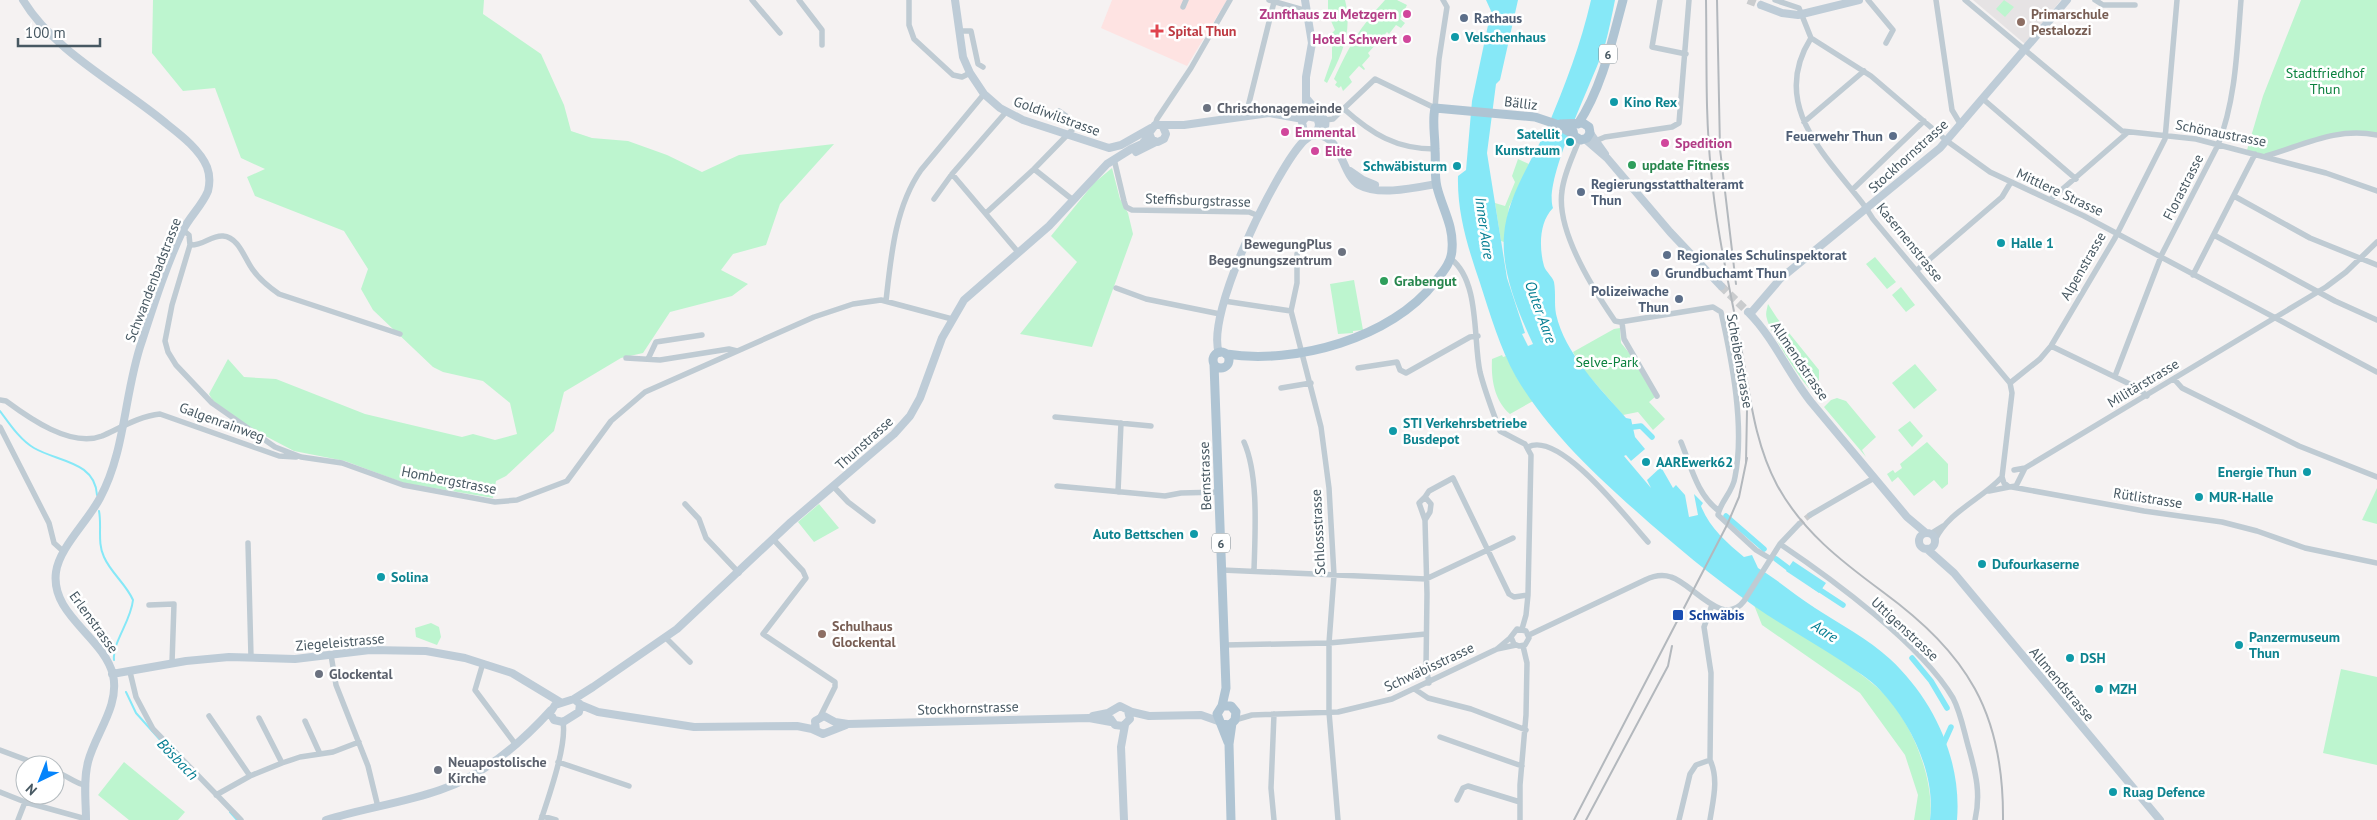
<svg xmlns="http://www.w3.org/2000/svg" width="2377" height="820" font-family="'PT Sans',sans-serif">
  <rect width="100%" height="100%" fill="#f5f2f2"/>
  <!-- education -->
  <path fill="#e6e3e4" d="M1973,0H2061L2025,44Z"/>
  <!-- medical -->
  <path fill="#fee3e2" d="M1112,0H1227L1187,66L1101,28Z"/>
  <!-- green -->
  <path fill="#bdf5cf" d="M153,0H484L483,14L541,54L564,105L571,131L592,138L628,141L667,155L702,172L739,155L834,144L780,204L766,245L733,254L721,270L748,284L732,296L670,312L643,353L621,358L564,392L554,431L506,476L496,481L493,498L404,483L345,461L294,451L250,428L213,401L209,394L228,359L244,377L276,379L365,414L462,437L473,434L495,440L517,434L510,403L483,381L443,372L433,367L373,310L361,289L368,269L344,231L255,196L247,177L265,169L241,158L215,88L183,91L152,53Z
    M1328,0H1345C1353,31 1342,55 1327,83L1324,81L1332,58V33L1335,30L1328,14Z
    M1385,0H1397L1407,5L1400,19L1405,23L1401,28L1396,25L1389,34L1387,32L1368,53L1370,56L1362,65L1365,69L1364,70L1359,66L1349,77L1352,82L1343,91L1341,86L1339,88L1335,85L1337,82L1334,79C1350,45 1359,28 1385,0Z
    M2004,0L2014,7L2005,17L1996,9Z
    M2301,0H2377V135L2347,132L2266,156L2247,150L2263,96Z
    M1518,159L1529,164L1509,207L1504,242L1501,241L1495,203L1505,206L1515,182L1512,176Z
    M1112,168L1120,199L1128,213L1133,234L1092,347L1020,334L1077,262L1051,236L1094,183Z
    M1875,257L1896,282L1887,289L1866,264Z
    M1354,280L1363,330L1353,331V333L1338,334L1330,284Z
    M1901,287L1915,305L1906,312L1892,295Z
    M1768,304L1777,318L1819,370V380L1810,389C1800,380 1770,332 1767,319C1765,314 1767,309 1768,304Z
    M1620,328L1621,343L1635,360L1655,397L1649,402L1665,419L1653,430L1638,412L1623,415L1581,367L1573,352L1614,329Z
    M1502,355L1503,357L1506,356L1517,378L1533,401L1510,414C1494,400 1491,379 1492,359Z
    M1915,364L1937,390L1914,409L1892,383Z
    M1837,398L1846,401L1876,437L1862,450L1866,457L1824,407L1831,400Z
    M1910,421L1923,436L1912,447L1898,430Z
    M1927,442L1948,464V484L1942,489L1934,480L1914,496L1898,477L1892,482L1887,474L1893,470L1895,473L1902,468L1900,464Z
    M2377,488V524L2362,520Z
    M819,504L839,528L814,542L798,522Z
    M1754,605C1795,632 1841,656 1878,688C1910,717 1935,777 1930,820H1914L1918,795L1905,755L1860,693L1762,625Z
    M431,623L439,627L441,637L437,645L416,637L415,628Z
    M2341,669L2377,677V765L2323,753Z
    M124,762L185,812L178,820H129L98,795Z"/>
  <!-- water -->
  <path fill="#86e8f7" d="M1486,0H1518L1500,80L1496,84L1487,153L1507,278L1525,333L1522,334L1528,346L1533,344C1518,312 1501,271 1504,235C1507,196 1532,161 1548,126C1565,85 1581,44 1591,0H1615C1612,15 1609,30 1605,45C1594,80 1543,179 1553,208C1539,222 1539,248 1544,266C1546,272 1552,276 1554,282C1556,294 1554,303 1556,314C1565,354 1600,388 1626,418L1631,419L1635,437L1645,449L1631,461L1626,455L1624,456L1651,488L1647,480L1661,467L1673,488L1676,485L1685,495L1689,517L1698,515L1694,494L1703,503L1701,506C1709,527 1727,543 1744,557L1752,555L1758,568C1778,580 1795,595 1815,608C1840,624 1868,639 1890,659C1934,700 1962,760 1957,820H1930C1936,774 1911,723 1880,690C1870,679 1856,671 1843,662C1814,643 1783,626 1754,606C1713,577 1674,545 1636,511C1591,471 1547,429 1516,377C1500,348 1490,314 1480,283C1468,248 1457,213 1458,176L1466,170L1472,101L1491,11Z
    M1793,561L1826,583L1819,593L1786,571Z"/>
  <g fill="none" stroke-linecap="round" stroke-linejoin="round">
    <!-- stream -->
    <path stroke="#86e8f7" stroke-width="2" d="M0,411C9,423 20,440 34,448C58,462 95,461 97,495
      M99,511C102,526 97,543 104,557C111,573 126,584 133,600C131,621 112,643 114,660
      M126,692L136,713L162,742
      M230,812L237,820"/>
    <!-- canal -->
    <path stroke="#86e8f7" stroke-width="5.5" d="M1633,427L1641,426L1652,437
      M1726,516L1764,549
      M1776,559L1792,571
      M1814,586L1843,605
      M1912,658L1931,681L1947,708
      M1942,747L1951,727"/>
    <!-- street-tunnel -->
    <path stroke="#caccce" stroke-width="5.5" stroke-dasharray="5.5 3" stroke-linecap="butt" d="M1799,524L1810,515"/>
    <!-- secondary-tunnel -->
    <path stroke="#caccce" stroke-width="8" stroke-dasharray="8 4" stroke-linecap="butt" d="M1748,0L1761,5
      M1721,286L1748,312"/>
    <!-- street -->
    <path stroke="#bfcbd3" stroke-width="5.5" d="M752,0L780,33
      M799,0L822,30V45
      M909,0V25L914,39L953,75L962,77L970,73
      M1269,0L1307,11
      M1660,0L1652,47L1686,54
      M1775,0L1799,8L1811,38L1871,76L1947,141L1990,172L2084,216L2377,372
      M1868,0L1893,30L1886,43
      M1936,0L1952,110L1961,125
      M1965,0L2122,131L2196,139L2326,173L2377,191
      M2095,0L2103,5H2135
      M1183,7L1186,0
      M959,31H971L978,64L983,67
      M1811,38C1770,103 1823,153 1860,200C1865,206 1869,213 1873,219L2010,383L2012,393L2002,477L2004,483L2009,487L2016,486L2025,468
      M1983,99L2076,179
      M1344,109C1372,134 1396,149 1435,149
      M1246,115L1274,2
      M1325,120L1333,119L1338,114L1375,79L1435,108L1439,59L1447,7L1443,0
      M1804,122L1864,71
      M1155,125L1157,119L1191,68L1230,0
      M1579,140C1573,156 1564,173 1562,191C1556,230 1593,289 1615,321L1620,322L1713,307L1721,312C1732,361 1745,427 1735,477C1733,492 1720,502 1718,515L1756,550L1771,559
      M1593,142L1605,137L1672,127L1679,123L1689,0
      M2266,156C2304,145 2336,127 2377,135
      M1114,159L1124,201L1126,207L1132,210L1249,212L1259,216
      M1034,169L1073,200
      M952,174L1018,252
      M1852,190L1924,121
      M2234,196L2310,238L2377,265
      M934,199L952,174L1006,112
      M2051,199L2127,133
      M986,213L1034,169L1073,129L1076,123L1059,111
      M183,230L189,235L190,245L172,305L165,341L168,352L176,365L212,403L275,447L301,457L342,463L403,485L495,502L517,500L567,481L611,421L645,392L814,317L853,304L881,300L952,319
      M2214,235L2335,301L2377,320
      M190,245C203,246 211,235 223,236C239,237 245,260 253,270C260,280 269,287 279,294L400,334
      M1297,254V283L1291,311L1321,427L1329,488L1334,575L1329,643V712L1338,820
      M1451,259C1480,281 1473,340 1480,372C1485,392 1493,412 1500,431L1525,444L1531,455L1528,595L1526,615L1522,629
      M1917,270L2002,197L2011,182
      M2193,275L2255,154
      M1116,288L1146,299L1220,314
      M886,301C891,256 895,207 921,170L984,94
      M1224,301L1291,311
      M1622,322L1624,339L1657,396
      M2051,346L2138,388L2147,396
      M626,358L660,360L729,349L737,351
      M648,359L656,342L702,335
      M1358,368L1397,362L1400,370L1406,373L1470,337L1478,336
      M2115,376L2162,254L2218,145C2236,99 2237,49 2241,0
      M2174,379L2182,388L2299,446L2377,477
      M2010,383L2040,359L2051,346L2115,238L2165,139L2177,0
      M1281,388L1311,383
      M0,400L6,401C29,418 71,448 102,436C120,428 140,416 160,414L279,456L296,457
      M1055,417L1151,426
      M0,427L49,523L54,543L64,552
      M1244,442C1259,476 1255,533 1254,571
      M1681,442C1691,466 1697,495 1719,511
      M1528,447C1560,430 1628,520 1648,542
      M2014,470L2025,468L2326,287L2346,272L2377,242
      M833,486L848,502L873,521
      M1057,486L1165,496L1181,493L1219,492
      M2012,487L2144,511L2222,522L2257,531L2305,548L2377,563
      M1989,491L2009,487
      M1118,492L1121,423
      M1425,497L1429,491L1453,478L1509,594L1514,597L1528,595
      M685,504L699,519L706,538L739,573
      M1810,515L1874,478
      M1425,520L1430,512L1431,504L1425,497L1419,503L1425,520L1427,594L1426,667L1429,683
      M1930,534L1943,526
      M773,539L803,571L806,578L763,634L835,682V687L820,717
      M1935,540C1949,511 1982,499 2002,477
      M248,543L251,657
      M1780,544C1832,579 1922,645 1953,698C1961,713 1964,732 1969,749C1976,774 1981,794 1975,820
      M1222,570L1426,579L1513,538
      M149,605L174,604L172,663
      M1529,635L1645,580C1653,576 1662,574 1671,577C1692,583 1723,629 1744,601L1780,544L1799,524
      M666,638L690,662
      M1225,645L1329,643L1426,634
      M1497,649L1516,645
      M331,655L336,685L368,766L378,807
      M483,663L475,690L516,745
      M130,672L136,697L153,729L241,820
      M1416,690L1428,698L1471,709L1526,730
      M1274,714L1271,788L1274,820
      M209,716L250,776
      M259,718L282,763
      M1235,720L1252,715L1338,712L1392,699L1497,649L1510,638L1517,629L1526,631L1529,638L1525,645L1519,646L1514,644L1511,637
      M305,721L320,754
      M1440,737L1522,766
      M0,750L40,765
      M1710,760C1719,779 1713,800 1710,820
      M558,762L629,786
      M55,771C66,775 76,784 85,785
      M0,792L25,802
      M216,795L250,776L282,763L300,757L333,752L359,742
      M1457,800L1463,788L1468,786L1520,802
      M542,816L556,820
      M18,820L25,802L86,819
      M541,820C549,796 567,745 563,722
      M1520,820V785L1526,715L1527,663L1523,646
      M1679,820L1690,774L1696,765L1710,760L1711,673L1704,627L1712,605"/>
    <!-- secondary -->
    <path stroke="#beccd7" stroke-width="8" d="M23,0C54,52 122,86 168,125C182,136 200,150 207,167C210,175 210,183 208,191C202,206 189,217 182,232C166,266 154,304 142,341C124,392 126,450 100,498C88,521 59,548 56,572C50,615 104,637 113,675C120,706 95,734 88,762C83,781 86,801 86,820
      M955,0L963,57L970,73L984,94L1000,108L1023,120L1109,148L1121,145L1151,128
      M1305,0L1312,43L1306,77V117
      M1761,5L1782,13L1798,15L1859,0
      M1307,99L1325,120
      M1307,116L1325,120C1327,129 1321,136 1311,136L1304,132L1302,122Z
      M1163,127L1166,134L1164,139L1158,142L1152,140L1149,133L1155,125H1184L1269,113L1303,119
      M1590,133L1605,154
      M1318,135C1342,137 1342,176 1359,185C1379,196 1414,188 1436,184
      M1585,139L1607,158L1670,232L1721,286
      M1136,152L1156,142
      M1350,171L1363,180L1375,185
      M1748,312C1774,338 1788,373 1811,402L1907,517L1926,533
      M1750,314L1780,279L1940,148L2067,0
      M1219,353C1205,314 1274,175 1301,144C1307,136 1325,131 1317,119
      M1919 541a8 8 0 1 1 16 0a8 8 0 1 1-16 0Z
      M1927,549L1954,573L2160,820
      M112,674L186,661L229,657L295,659L370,650L426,651L465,658L512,673L560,702
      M574,699L580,704L579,712L563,722L554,720L550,713L555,705L574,699L593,687L677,629L791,522L894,434L910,416L920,398L942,338L964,300L1049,226L1107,164L1131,149L1142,144L1149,136
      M581,705L598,712L694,727L797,726L812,729L823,734L846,725
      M1093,716L1108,713L1120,706L1132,712L1149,716L1201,715L1218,721
      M1110,718L1115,725L1123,726L1130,719L1128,711
      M816,730L815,721L824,716L835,722L848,724L1089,718L1111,722
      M326,820C364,808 403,803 440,790C482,776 521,743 551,710
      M1124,820L1121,747L1125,725"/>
    <!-- primary -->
    <path stroke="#afc4d3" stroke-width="9" d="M1560,124L1583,123L1589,127L1590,133L1587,138L1581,140L1574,136L1573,131
      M1578,124C1602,88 1612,41 1623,0
      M1213 360a8 8 0 1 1 16 0a8 8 0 1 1-16 0Z
      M1226,354C1295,365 1392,338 1435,282C1443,272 1452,262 1452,249C1454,226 1442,208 1437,187C1434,175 1436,162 1435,149C1435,135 1432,121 1435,108L1535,117L1556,124L1573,134
      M1214,364L1226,688L1222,706
      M1221,724L1230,725L1235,720L1236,712L1231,706H1222L1217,714L1228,742
      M1231,820L1229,744L1232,723"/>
    <!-- rail -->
    <path stroke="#b3b8bd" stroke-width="2" d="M1706,0C1707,57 1705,114 1711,170C1716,230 1730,289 1741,347C1750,394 1754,442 1777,485C1802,531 1841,561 1883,592C1967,654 2004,712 2003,820
      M1717,0L1720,149L1736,284
      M1746,463L1747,411
      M1574,820L1727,525L1739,497L1747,458
      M1586,820L1668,666L1672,646"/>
  </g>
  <!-- markers -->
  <g fill="#d1479c" stroke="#fff" stroke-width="2">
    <circle cx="1407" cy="14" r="5"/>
    <circle cx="1407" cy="39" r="5"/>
    <circle cx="1285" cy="132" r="5"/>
    <circle cx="1665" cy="143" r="5"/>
    <circle cx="1315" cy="151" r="5"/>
  </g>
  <g fill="#5c6f8a" stroke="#fff" stroke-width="2">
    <circle cx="1464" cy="18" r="5"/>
    <circle cx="1893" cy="136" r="5"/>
    <circle cx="1581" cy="192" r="5"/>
    <circle cx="1667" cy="255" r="5"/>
    <circle cx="1655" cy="273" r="5"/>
    <circle cx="1679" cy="299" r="5"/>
  </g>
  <g fill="#8d6e63" stroke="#fff" stroke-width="2">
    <circle cx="2021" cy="22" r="5"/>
    <circle cx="822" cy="634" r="5"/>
  </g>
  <path fill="#e0444e" stroke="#fff" stroke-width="2" d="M1154.5 23.5h5v5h5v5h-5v5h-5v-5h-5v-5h5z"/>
  <g fill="#0f9aa8" stroke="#fff" stroke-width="2">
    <circle cx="1455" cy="37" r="5"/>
    <circle cx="1614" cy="102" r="5"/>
    <circle cx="1570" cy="142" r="5"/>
    <circle cx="1457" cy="166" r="5"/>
    <circle cx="2001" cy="243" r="5"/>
    <circle cx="1393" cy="431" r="5"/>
    <circle cx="1646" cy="462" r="5"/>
    <circle cx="2307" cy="472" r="5"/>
    <circle cx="2199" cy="497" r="5"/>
    <circle cx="1194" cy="534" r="5"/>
    <circle cx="1982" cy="564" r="5"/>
    <circle cx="381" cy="577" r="5"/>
    <circle cx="2239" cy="645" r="5"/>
    <circle cx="2070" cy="658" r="5"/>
    <circle cx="2099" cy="689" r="5"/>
    <circle cx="2113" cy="792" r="5"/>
  </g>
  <g fill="#6b7280" stroke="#fff" stroke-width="2">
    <circle cx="1207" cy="108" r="5"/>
    <circle cx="1342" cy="252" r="5"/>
    <circle cx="319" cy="674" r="5"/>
    <circle cx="438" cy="770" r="5"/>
  </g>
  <g fill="#2e9e5b" stroke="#fff" stroke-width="2">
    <circle cx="1632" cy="165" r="5"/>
    <circle cx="1384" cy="281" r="5"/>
  </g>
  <rect fill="#1a4fb4" stroke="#fff" stroke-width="2" x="1672" y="609" width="12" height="12" rx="2.5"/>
  <g text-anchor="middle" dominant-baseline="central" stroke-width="5" stroke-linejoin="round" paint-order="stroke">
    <!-- shield labels -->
    <g fill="#fff" stroke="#7e8a91" stroke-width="1">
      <rect x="1599" y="44.5" width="18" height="19" rx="4"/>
      <rect x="1212" y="533.5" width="18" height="19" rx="4"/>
    </g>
    <g font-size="12" font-weight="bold" fill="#475862">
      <text x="1608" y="54">6</text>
      <text x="1221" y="543">6</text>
    </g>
    <!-- hotel labels -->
    <g font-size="14" font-weight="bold" fill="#b23c85" stroke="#fff" text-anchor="start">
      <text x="1397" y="14" text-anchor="end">Zunfthaus zu Metzgern</text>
      <text x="1397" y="39" text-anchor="end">Hotel Schwert</text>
      <text x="1295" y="132">Emmental</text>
      <text x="1675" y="143">Spedition</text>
      <text x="1325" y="151">Elite</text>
    </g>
    <!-- education labels -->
    <g font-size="14" font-weight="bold" fill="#785e54" stroke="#fff" text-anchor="start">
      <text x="2031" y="14">Primarschule<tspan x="2031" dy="16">Pestalozzi</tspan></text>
      <text x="832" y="626">Schulhaus<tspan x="832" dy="16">Glockental</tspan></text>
    </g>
    <!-- service labels -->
    <g font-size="14" font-weight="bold" fill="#4e5e75" stroke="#fff" text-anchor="start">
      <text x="1474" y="18">Rathaus</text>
      <text x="1883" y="136" text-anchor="end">Feuerwehr Thun</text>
      <text x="1591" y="184">Regierungsstatthalteramt<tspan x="1591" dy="16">Thun</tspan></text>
      <text x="1677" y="255">Regionales Schulinspektorat</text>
      <text x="1665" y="273">Grundbuchamt Thun</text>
      <text x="1669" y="291" text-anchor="end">Polizeiwache<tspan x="1669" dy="16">Thun</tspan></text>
    </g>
    <!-- health labels -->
    <g font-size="14" font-weight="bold" fill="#be3a42" stroke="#fff" text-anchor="start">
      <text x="1168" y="31">Spital Thun</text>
    </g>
    <!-- culture labels -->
    <g font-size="14" font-weight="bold" fill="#0d838f" stroke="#fff" text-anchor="start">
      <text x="1465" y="37">Velschenhaus</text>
      <text x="1624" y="102">Kino Rex</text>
      <text x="1560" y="134" text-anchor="end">Satellit<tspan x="1560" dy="16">Kunstraum</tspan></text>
      <text x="1447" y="166" text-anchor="end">Schwäbisturm</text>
      <text x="2011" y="243">Halle 1</text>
      <text x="1403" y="423">STI Verkehrsbetriebe<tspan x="1403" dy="16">Busdepot</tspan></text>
      <text x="1656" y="462">AAREwerk62</text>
      <text x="2297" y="472" text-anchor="end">Energie Thun</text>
      <text x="2209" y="497">MUR-Halle</text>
      <text x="1184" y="534" text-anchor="end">Auto Bettschen</text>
      <text x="1992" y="564">Dufourkaserne</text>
      <text x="391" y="577">Solina</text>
      <text x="2249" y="637">Panzermuseum<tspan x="2249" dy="16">Thun</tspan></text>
      <text x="2080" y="658">DSH</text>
      <text x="2109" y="689">MZH</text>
      <text x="2123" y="792">Ruag Defence</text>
    </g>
    <!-- park labels -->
    <g font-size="14" fill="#0c823f" stroke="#fff">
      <text x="2325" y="73">Stadtfriedhof<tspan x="2325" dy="16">Thun</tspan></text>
      <text x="1607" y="362">Selve-Park</text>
    </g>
    <!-- street labels -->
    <g font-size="14" fill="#475862" stroke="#fff">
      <text transform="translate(1521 103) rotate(7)">Bälliz</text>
      <text transform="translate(1057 116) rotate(20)">Goldiwilstrasse</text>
      <text transform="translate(2221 133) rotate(11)">Schönaustrasse</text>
      <text transform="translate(1908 156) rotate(-42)">Stockhornstrasse</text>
      <text transform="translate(2183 187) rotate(-63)">Florastrasse</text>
      <text transform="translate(2060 192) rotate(25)">Mittlere Strasse</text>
      <text transform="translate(1198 200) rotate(2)">Steffisburgstrasse</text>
      <text transform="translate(1910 242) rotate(51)">Kasernenstrasse</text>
      <text transform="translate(2083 266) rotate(-60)">Alpenstrasse</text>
      <text transform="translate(153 280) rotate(-69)">Schwandenbadstrasse</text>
      <text transform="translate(1740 361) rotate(80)">Scheibenstrasse</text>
      <text transform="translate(1800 361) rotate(56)">Allmendstrasse</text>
      <text transform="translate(2143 383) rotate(-31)">Militärstrasse</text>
      <text transform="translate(222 422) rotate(20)">Galgenrainweg</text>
      <text transform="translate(864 443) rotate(-42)">Thunstrasse</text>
      <text transform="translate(1205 476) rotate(-92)">Bernstrasse</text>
      <text transform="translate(449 480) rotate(11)">Hombergstrasse</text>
      <text transform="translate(2148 498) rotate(9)">Rütlistrasse</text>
      <text transform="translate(1318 532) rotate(-93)">Schlossstrasse</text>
      <text transform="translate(94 622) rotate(54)">Erlenstrasse</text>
      <text transform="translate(1905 629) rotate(43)">Uttigenstrasse</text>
      <text transform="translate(340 642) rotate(-5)">Ziegeleistrasse</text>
      <text transform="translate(1429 667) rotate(-25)">Schwäbisstrasse</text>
      <text transform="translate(2062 684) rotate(50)">Allmendstrasse</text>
      <text transform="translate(968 708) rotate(-2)">Stockhornstrasse</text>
    </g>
    <!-- worship labels -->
    <g font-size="14" font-weight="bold" fill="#5b616d" stroke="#fff" text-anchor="start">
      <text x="1217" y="108">Chrischonagemeinde</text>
      <text x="1332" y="244" text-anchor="end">BewegungPlus<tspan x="1332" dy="16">Begegnungszentrum</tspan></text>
      <text x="329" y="674">Glockental</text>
      <text x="448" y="762">Neuapostolische<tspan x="448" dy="16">Kirche</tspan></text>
    </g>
    <!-- leisure labels -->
    <g font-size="14" font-weight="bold" fill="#27864d" stroke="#fff" text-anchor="start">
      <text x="1642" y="165">update Fitness</text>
      <text x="1394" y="281">Grabengut</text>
    </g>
    <!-- transit labels -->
    <g font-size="14" font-weight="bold" fill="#164399" stroke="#fff" text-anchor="start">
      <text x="1689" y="615">Schwäbis</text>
    </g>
    <!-- water labels -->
    <g font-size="15" font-style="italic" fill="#047e92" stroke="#fff">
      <text transform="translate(1485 228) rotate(82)">Inner Aare</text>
      <text transform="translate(1541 312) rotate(70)">Outer Aare</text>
      <text transform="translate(1825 631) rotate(33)">Aare</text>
      <text transform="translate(178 759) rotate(46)">Bösbach</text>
    </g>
  </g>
  <!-- north arrow -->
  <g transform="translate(40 780) rotate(223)"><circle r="24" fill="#ffffff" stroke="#b5bcc0"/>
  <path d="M0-4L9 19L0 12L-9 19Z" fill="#0584fb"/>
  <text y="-8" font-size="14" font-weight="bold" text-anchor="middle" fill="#475862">N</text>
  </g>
  <!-- scale -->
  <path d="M18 38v8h82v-8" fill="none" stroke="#475862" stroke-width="2.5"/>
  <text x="25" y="38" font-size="15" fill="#475862" stroke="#ffffff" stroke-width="4" paint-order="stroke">100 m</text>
</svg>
